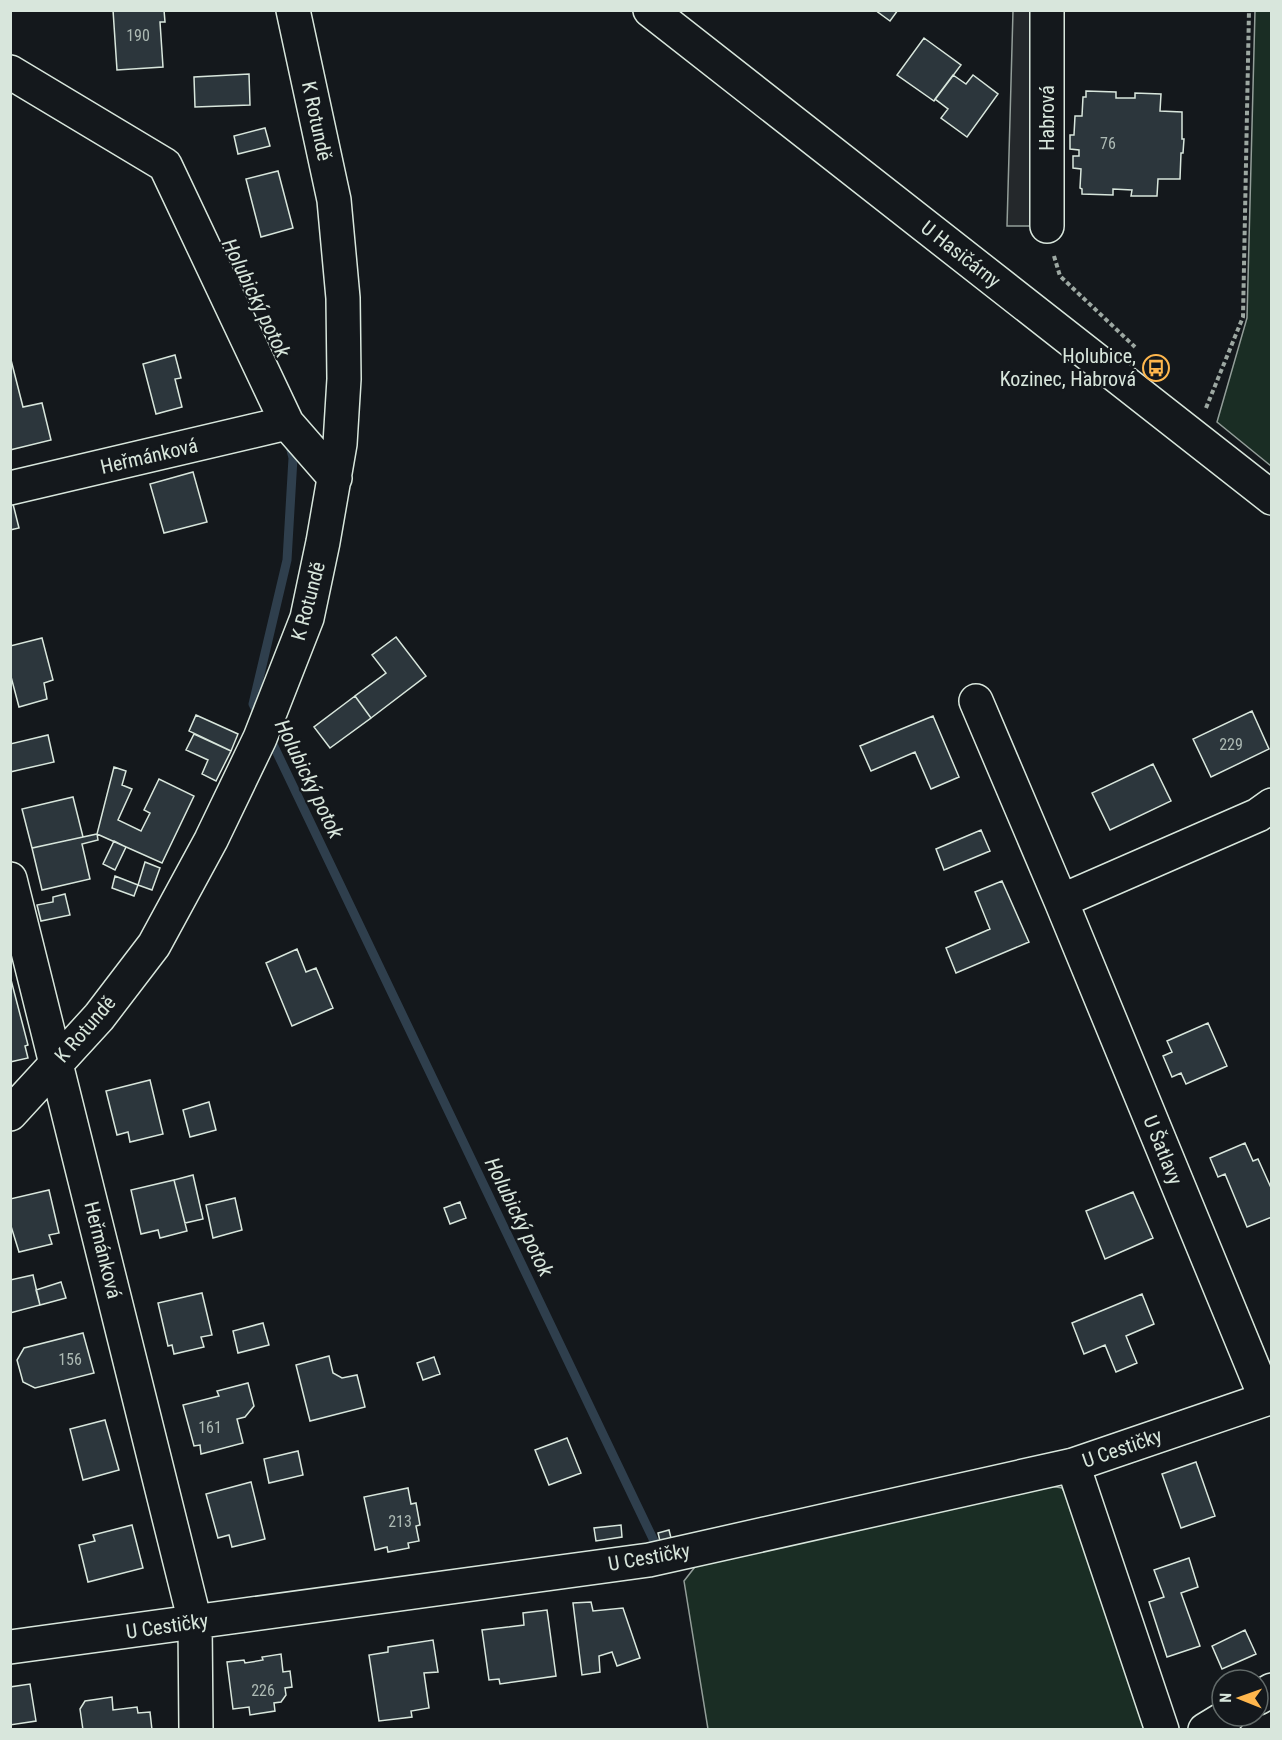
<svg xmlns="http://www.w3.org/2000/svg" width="1282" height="1740" font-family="'Roboto Condensed',sans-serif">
  <rect width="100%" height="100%" fill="#14181c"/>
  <!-- grass -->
  <path fill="#1a2d24" stroke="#939e99" stroke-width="1.5" d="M1255,11H1272L1271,466L1217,422L1247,318Z
    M1040,1484L1062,1488L1079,1516L1145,1729H708L684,1581L698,1563Z"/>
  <!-- parking -->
  <path fill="#24282b" stroke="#939e99" stroke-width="1.5" d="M1013,11H1047V226H1007Z"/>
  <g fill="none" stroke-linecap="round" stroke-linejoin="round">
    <!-- stream -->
    <path stroke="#2f3f4d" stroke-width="9" d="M259,716L253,704L287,560L293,458L289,442
      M269,736L655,1543"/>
  </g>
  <!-- building -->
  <path fill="#2c363c" stroke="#d8e6dc" stroke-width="1.5" d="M113,10H164L165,22H160L163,67L117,70Z
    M875,10H898L890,21Z
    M924,38L961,65L934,101L897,75Z
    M249,74L250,105L195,107L194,77Z
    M953,75L966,84L973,75L998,94L967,137L941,118L948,109L935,99Z
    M1086,91L1116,92V98H1135V93L1161,94L1160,111L1182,112V139H1184L1183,153H1181L1180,179H1158L1157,196H1131L1132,190L1113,189V195L1082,194V189L1080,188L1081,169L1073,168V156H1079V150L1070,149V135H1074L1075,116H1082L1083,97H1086Z
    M265,128L270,146L238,154L234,136Z
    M278,171L293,228L261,237L246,179Z
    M175,355L181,378L175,379L182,407L156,414L143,364Z
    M10,356L23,407L42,403L51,440L10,450Z
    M193,472L207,522L164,533L150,484Z
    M13,504L19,528L10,530V505Z
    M396,637L426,676L371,718L355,696L386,673L372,655Z
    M42,638L53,680L44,683L47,699L19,707L10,673V646Z
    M355,696L371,718L330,748L314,727Z
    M1252,711L1269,749L1211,777L1193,739Z
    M196,715L238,734L231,751L189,731Z
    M933,716L959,777L931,789L915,752L871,771L860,746Z
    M194,734L231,751L216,781L202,774L208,760L186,750Z
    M48,735L54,762L10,772V744Z
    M1153,764L1171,801L1110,830L1092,793Z
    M114,767L126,771L122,785L132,789L118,820L141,831L150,813L144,810L159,779L194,796L162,863L97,834Z
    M73,797L83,837L32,848L22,809Z
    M981,830L990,851L944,870L936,849Z
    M97,834L98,840L82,844L90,879L42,890L32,848Z
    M114,841L126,847L115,870L103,864Z
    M145,862L160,868L152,890L138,885Z
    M115,876L138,885L134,896L112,888Z
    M1002,881L1029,942L956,973L946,948L990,929L975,892Z
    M65,894L70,915L41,921L37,905L53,902V897Z
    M297,949L306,972L316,968L333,1008L292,1026L266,963Z
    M10,976L28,1045L25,1046L28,1058L10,1062Z
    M1208,1023L1227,1066L1186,1084L1181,1073L1172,1077L1163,1056L1172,1052L1167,1041Z
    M150,1080L163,1134L130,1142L128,1132L117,1135L106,1091Z
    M209,1102L216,1130L190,1137L183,1110Z
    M1245,1143L1253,1161L1258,1159L1272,1190V1217L1247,1227L1225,1174L1218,1177L1210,1158Z
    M193,1175L203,1219L185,1223L174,1180Z
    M174,1180L187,1231L160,1238L158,1230L141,1234L131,1190Z
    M49,1190L59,1233L49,1235L52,1244L19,1252L10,1223V1199Z
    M1133,1192L1153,1238L1105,1259L1086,1211Z
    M235,1198L242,1230L213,1238L206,1205Z
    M460,1202L466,1218L450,1224L444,1208Z
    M33,1275L40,1305L10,1313V1280Z
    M61,1282L66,1298L40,1305L36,1290Z
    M202,1293L212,1335L201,1337L204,1347L174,1354L172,1345L168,1346L158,1303Z
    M1142,1294L1154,1324L1126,1336L1137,1363L1116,1372L1105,1345L1084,1354L1072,1323Z
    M263,1323L269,1345L238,1353L233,1331Z
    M83,1333L94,1373L35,1388L23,1382L17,1360L24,1348Z
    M329,1356L333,1373L342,1378L357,1375L365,1407L310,1421L296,1365Z
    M434,1357L440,1374L423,1380L417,1363Z
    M248,1383L254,1406L245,1417L237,1419L243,1443L201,1454L200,1445L194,1446L183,1405L219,1396L217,1391Z
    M105,1420L119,1470L83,1480L70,1429Z
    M567,1438L581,1473L549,1485L535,1450Z
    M298,1451L303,1475L269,1483L264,1459Z
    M1196,1462L1215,1516L1181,1528L1162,1474Z
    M251,1482L265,1539L232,1547L229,1535L218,1538L206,1494Z
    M408,1488L411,1504L416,1503L420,1525L416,1526L419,1541L408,1543L409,1548L388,1552L387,1547L375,1550L364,1497Z
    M132,1525L143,1568L88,1582L79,1545L95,1541L93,1535Z
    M621,1525L622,1537L596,1541L594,1528Z
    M669,1530L672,1542L661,1545L658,1533Z
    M1189,1558L1198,1587L1181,1593L1200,1646L1167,1657L1149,1602L1164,1597L1154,1570Z
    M591,1602L593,1611L623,1608L640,1658L617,1666L612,1652L599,1656L600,1672L582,1675L573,1603Z
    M547,1610L556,1676L500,1684L499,1679L489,1680L482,1630L524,1625L523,1613Z
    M1245,1630L1256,1654L1222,1669L1212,1646Z
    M433,1640L438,1672L424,1673L429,1708L411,1711L412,1717L379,1721L369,1655L388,1652V1647Z
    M281,1654L283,1672L290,1671L292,1687L285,1688L286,1695L281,1702L274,1703L275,1711L250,1715L249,1707L233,1709L227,1662L244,1660L245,1663L263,1660L262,1657Z
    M30,1684L36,1721L10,1725V1687Z
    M112,1697L113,1710L137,1707L138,1713L150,1712L152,1730H83L80,1709L85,1701Z"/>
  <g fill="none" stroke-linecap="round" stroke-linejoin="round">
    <defs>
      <path id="minor" d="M650,10L1272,498
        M10,72L165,165L287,423L335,478
        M1047,226V10
        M10,488L287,423
        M976,701L1061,901L1266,1399
        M10,879L195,1622L196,1730
        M1061,901L1258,815L1272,805
        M10,1114L99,1017L154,945L211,840L260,738L307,618L323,542L340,444L344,379L343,298L334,200L293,10
        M1073,1465L1162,1730
        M10,1647L649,1560L1073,1465L1272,1397
        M1258,1698L1272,1690
        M1205,1730L1228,1716"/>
    </defs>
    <!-- minor casing -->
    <use href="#minor" stroke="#d8e6dc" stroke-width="36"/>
    <!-- path -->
    <path stroke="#9da8a2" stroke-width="4" stroke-dasharray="4.5 3" stroke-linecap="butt" d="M1054,256L1060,276L1135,347
      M1206,408L1243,317L1249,10"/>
    <!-- minor -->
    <use href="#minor" stroke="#14181c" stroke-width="33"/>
  </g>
  <!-- icons -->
  <defs>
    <symbol id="bus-ring" viewBox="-11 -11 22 22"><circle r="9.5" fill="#14181c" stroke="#ffb74d" stroke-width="1.5"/><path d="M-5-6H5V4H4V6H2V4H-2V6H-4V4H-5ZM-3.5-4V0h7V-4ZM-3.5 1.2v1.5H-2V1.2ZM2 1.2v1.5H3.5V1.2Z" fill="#ffb74d"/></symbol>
  </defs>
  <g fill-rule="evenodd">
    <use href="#bus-ring" x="1141" y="353" width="30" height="30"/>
  </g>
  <g text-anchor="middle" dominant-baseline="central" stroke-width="4.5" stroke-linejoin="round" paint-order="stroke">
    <!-- number labels -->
    <g font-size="16" fill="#adbab4">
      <text x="138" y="35">190</text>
      <text x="1108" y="143">76</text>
      <text x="1231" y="744">229</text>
      <text x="70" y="1359">156</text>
      <text x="210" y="1427">161</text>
      <text x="400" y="1521">213</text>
      <text x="263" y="1690">226</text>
    </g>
    <!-- street labels -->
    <g font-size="20" fill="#d8e6dc" stroke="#14181c">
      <text transform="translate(1047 118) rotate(-90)">Habrová</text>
      <text transform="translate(317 121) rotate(78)">K Rotundě</text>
      <text transform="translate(961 254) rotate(38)">U Hasičárny</text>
      <text transform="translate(149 456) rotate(-13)">Heřmánková</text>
      <text transform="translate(308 601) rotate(-75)">K Rotundě</text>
      <text transform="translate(85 1029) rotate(-49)">K Rotundě</text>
      <text transform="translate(1163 1150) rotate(68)">U Šatlavy</text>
      <text transform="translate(103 1250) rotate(76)">Heřmánková</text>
      <text transform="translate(1122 1448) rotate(-19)">U Cestičky</text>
      <text transform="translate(649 1557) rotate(-10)">U Cestičky</text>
      <text transform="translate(167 1626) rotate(-8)">U Cestičky</text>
    </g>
    <!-- poi labels -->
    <g font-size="20" fill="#d8e6dc" stroke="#14181c" text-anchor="end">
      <text x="1136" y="356">Holubice,<tspan x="1136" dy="23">Kozinec, Habrová</tspan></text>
    </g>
    <!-- water labels -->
    <g font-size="21" font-style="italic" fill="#d8e6dc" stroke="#14181c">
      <text transform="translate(256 298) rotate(64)">Holubický potok</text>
      <text transform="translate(309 779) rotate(64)">Holubický potok</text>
      <text transform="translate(519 1217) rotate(64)">Holubický potok</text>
    </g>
  </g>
  <!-- border -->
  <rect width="1282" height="1740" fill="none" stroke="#d8e6dc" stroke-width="24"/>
  <!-- north arrow -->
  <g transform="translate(1240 1698) rotate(271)"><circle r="28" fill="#14181c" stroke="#626a69" stroke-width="1.5"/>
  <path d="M0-4.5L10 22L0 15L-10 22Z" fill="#ffb74d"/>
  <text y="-9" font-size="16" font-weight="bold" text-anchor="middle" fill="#d8e6dc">N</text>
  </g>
</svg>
